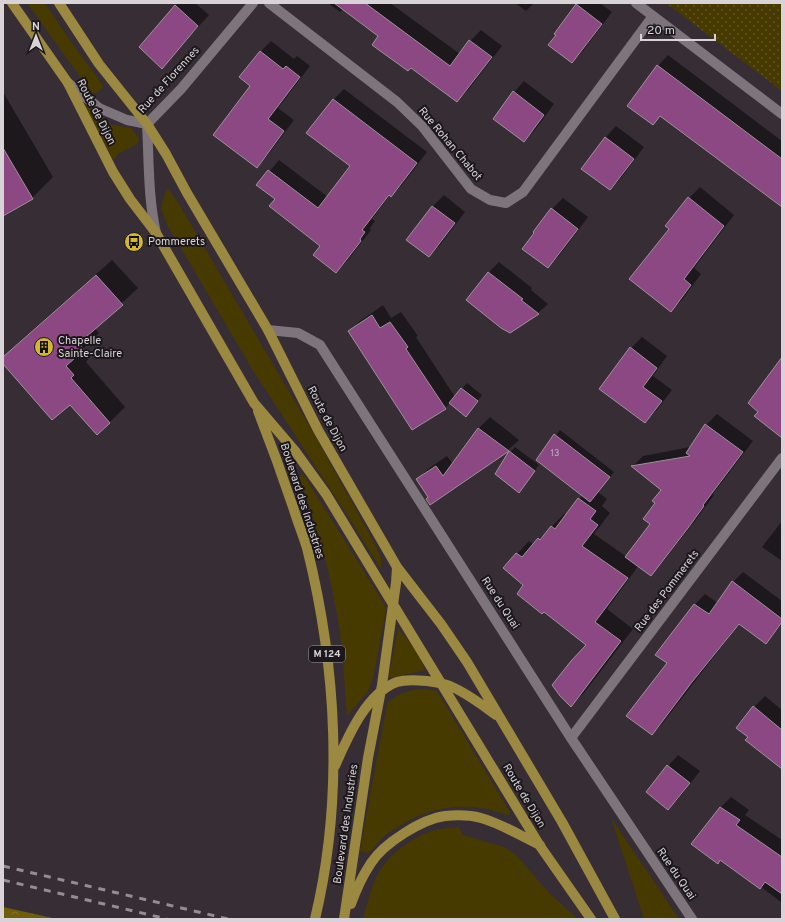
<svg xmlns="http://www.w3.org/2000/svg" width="785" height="922" font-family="Overpass,sans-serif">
  <defs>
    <pattern id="forest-crowns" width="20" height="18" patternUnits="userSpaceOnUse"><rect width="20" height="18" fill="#6f5d0a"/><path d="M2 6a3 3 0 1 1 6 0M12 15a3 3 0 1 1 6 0" fill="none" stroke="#83732d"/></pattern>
    <pattern id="park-dots" width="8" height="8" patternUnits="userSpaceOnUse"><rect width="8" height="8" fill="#473a00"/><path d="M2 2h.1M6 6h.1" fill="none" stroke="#615624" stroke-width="1.8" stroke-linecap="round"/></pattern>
  </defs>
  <rect width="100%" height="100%" fill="#362e34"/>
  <!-- grass -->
  <path fill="#473a00" d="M27,3H45L71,42L102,84L103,88L96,93H92Z
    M87,105L96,116L108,124L131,128L139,139L137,144L119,153L115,159L112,158L108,149L82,107Z
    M168,188L179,204L314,434L377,548L381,558V569L346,513L252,369L168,226C160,209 159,206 168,188Z
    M302,474L305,477L384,604L386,610L373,678L368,691L347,716C345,694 344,671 342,649C336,593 319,531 300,479V475Z
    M398,628L419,654L425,670L391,678L389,676Z
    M424,689L437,691L510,812V815C500,814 491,809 481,808C449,803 419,812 393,830C389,833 384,835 381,839C377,843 373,849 369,853L360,851L387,704C399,692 408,690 424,689Z
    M611,818L679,919H644Z
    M459,827L463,835L504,847L516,855L550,894L578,919H363C367,905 370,891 376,878C385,858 406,842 426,833C436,829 448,828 459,827Z"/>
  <!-- forest -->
  <path fill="url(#forest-crowns)" d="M3,907L57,919H3Z"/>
  <!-- park -->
  <path fill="url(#park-dots)" d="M666,3H782V91Z"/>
  <!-- shadow -->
  <path fill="#0007" d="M178,3H195L209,15L162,67L175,6Z
    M328,3H390L460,54L470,41L481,30L502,46L468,90L457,101L379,36L343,9L340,12Z
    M515,3H534L526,11Z
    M578,3H600L612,12L583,51L572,62L576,5Z
    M271,41L294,59L297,56L310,66L278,108L294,120L267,156L257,166L252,86L240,77L261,51Z
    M668,55L782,141V206L661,115L652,124L658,66Z
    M524,81L554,104L535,130L524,141L514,92Z
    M344,89L427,152L402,185L391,196L390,195L372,219L375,221L370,228L371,230L347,261L336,272L321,246L276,199L258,185L279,160L328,197L352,166L308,133L334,99Z
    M3,92L53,177L32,198L3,215Z
    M616,126L644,147L621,178L610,189L582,168L606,137Z
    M700,187L734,215L694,268L701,274L682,300L671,310L670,228L689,198Z
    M444,195L465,212L440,245L429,256L407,240L433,206Z
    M563,198L588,217L559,256L548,267L536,233L534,232L552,209Z
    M112,260L138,288L95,328L99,333L82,350L89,358L86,362L125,407L109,423L70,404L3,363V358L17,344Z
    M499,262L532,288L531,290L548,304L538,313L510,332L468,300L489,272Z
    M383,305L391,318L401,312L418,336L416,337L455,397L467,383L482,395L471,410L450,403L445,408L349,332L360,321Z
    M642,337L667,356L653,376L672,390L656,411L645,421L631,348Z
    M717,414L753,441L713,494L714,495L698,517L661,564L651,574L639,565L607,609L633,629L584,693L571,705L588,645L525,585L504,568L529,541L534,545L564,514L566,516L583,495L537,460L560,430L614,472L598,492L607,499L602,506L610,513L594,534L627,557L652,524L656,503L662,490L633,466L643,456L690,447L706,425Z
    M490,417L519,440L508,450L430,503L429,497L417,480L428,469L447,456L453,464L479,428Z
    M515,447L539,465L519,491L510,452Z
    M782,521V561L762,547Z
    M743,572L782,601V624L766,643L740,623L662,724L652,734L668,663L657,655L695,604L705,594L718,603L733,582Z
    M765,696L782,710V759L749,737L754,707Z
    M678,755L700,771L679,798L668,809V766Z
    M731,797L749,810L745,815L782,840V903L761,887L721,859L718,862L693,843L721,807Z"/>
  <!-- building -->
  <path fill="#8b4883" stroke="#9c929a" d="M334,3H365L450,66L469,40L492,57L457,102L411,68L408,71L372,45L378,36Z
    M576,4L602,24L572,63L548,45L556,35L554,34Z
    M175,5L198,26L162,69L139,47Z
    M260,51L283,69L286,66L300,77L268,119L284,131L257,168L213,135L250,86L239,77Z
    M657,65L782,159V207L660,116L653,125L627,106Z
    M513,91L544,115L524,142L493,119Z
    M333,99L417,163L391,197L389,195L362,230L365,232L360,239L361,241L336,273L313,255L320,246L269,206L275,199L256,185L268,170L318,208L350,166L306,133Z
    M605,137L634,159L610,190L581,169Z
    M3,148L33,199L3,216Z
    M688,197L724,226L684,279L691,285L671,312L629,279L669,229L665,226Z
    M432,206L455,223L429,257L406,240Z
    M551,208L578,229L548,268L522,249L534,233L533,232Z
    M488,272L523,299L521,300L539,314L510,333L501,328L466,300Z
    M96,275L123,305L79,343L84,350L66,366L74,375L71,378L110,423L97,435L70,405L52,420L3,364V357Z
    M372,315L380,328L390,322L408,347L406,349L446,409L412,430L348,331Z
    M630,347L657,368L643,387L662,401L645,423L599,389Z
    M782,357V438L754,416L758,412L748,403Z
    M461,388L478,401L466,417L449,403Z
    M705,424L743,452L703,505L704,506L688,528L651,576L625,557L650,524L643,519L655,503L652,501L661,490L631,466L690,456L686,453Z
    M478,428L509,451L430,505L426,499L428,497L416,479L436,466L443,476Z
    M554,434L610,477L590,502L536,460Z
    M509,451L535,471L519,493L495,474Z
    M578,498L596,511L590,519L598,525L582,546L628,578L595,622L621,641L571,707L560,696L552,685L571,661L586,645L544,612L542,614L517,594L523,585L503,568L516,553L522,557L538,538L540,540L551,526L555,529Z
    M732,581L782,619V622L766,644L739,624L692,682L652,735L626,716L667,663L655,655L694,604L709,614Z
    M753,706L782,730V769L745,740L748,737L736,728Z
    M667,765L690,783L668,810L646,792Z
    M720,807L740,820L736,825L782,857V894L765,882L760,889L720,860L718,864L691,844Z"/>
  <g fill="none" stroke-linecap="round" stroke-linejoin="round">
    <!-- street -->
    <path stroke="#7e757c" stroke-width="10" d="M269,3L397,102L422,126L471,189L490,200L506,203L523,192L653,16
      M636,3L782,114
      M68,83L99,108L127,120L147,124
      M147,124L181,89L253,3
      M147,124C149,160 148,198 156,233
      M268,330L298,333L320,345L571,738L692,919
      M571,738L782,458"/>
    <!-- primary -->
    <path stroke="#9b8841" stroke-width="10" d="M12,3L68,83L113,172L130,199L156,233L254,403L295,451L326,494L540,846L591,919
      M59,3L99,64L147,124L166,154L187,193L268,330L318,430L397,567L441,624L467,662L562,822L615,919
      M258,411C271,444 283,477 294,510C298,523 303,535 307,548C337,668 344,798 315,919
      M335,766C347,739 366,693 397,682C406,679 417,680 427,681C435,682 442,683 450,686C467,693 482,705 496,715
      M351,904C356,890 363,875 371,863C384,843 422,819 445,816C456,815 470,815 481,818C502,824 521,836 540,845
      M344,919L368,758L382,685L396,583L397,567"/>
    <!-- rail -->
    <path stroke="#948d92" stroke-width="3" stroke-dasharray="7 7" stroke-linecap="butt" d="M3,866L228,919
      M3,880L167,919"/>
  </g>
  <!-- icons -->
  <defs>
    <symbol id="bus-disc" viewBox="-11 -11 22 22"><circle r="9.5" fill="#d4b635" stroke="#1b171a"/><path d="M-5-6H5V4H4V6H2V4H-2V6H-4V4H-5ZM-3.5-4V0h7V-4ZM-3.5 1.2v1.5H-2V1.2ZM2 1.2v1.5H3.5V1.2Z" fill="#111"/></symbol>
    <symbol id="building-disc" viewBox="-11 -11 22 22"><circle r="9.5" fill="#d4b635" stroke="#1b171a"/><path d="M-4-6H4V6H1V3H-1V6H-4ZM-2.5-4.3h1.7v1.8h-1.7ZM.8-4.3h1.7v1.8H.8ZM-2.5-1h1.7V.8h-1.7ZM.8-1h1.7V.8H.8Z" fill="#111"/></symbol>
  </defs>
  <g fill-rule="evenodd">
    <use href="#bus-disc" x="123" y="231" width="22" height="22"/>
    <use href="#building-disc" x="33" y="336" width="22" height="22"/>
  </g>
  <g text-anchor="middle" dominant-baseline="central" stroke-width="4" stroke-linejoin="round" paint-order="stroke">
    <!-- number labels -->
    <g font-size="9" fill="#c5b0c2">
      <text x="555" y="453">13</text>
    </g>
    <!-- shield labels -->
    <rect fill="#1b171a" stroke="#9f9b9e" stroke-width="1" x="309" y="646" width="36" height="16" rx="3"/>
    <g font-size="10" font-weight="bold" fill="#d8d3d7">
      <text x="327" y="654">M 124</text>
    </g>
    <!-- street labels -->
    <g font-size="11" fill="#d8d3d7" stroke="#1b171a">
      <text transform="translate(169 80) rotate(-48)">Rue de Florennes</text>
      <text transform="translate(96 112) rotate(63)">Route de Dijon</text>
      <text transform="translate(450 144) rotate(50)">Rue Rohan Chabot</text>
      <text transform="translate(327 419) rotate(62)">Route de Dijon</text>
      <text transform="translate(302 501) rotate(72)">Boulevard des Industries</text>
      <text transform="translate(667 591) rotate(-53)">Rue des Pommerets</text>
      <text transform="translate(500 603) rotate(57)">Rue du Quai</text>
      <text transform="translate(524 796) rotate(59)">Route de Dijon</text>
      <text transform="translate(346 824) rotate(-82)">Boulevard des Industries</text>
      <text transform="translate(676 874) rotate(56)">Rue du Quai</text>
    </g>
    <!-- poi labels -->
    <g font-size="11" fill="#d8d3d7" stroke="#1b171a" text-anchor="start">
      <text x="148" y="242">Pommerets</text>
      <text x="58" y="341">Chapelle<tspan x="58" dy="13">Sainte-Claire</tspan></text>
    </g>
  </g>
  <!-- border -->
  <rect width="785" height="922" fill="none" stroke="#d8d3d7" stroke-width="8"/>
  <!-- north arrow -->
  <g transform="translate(36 36)" stroke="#1b171a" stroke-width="3" paint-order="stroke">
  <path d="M0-3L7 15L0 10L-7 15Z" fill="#d8d3d7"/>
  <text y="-6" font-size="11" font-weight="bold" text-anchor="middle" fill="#d8d3d7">N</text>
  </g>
  <!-- scale -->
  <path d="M641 34v6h74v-6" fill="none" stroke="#d8d3d7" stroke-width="2"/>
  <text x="647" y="34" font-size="12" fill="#d8d3d7" stroke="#1b171a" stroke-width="3" paint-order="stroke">20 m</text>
</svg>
